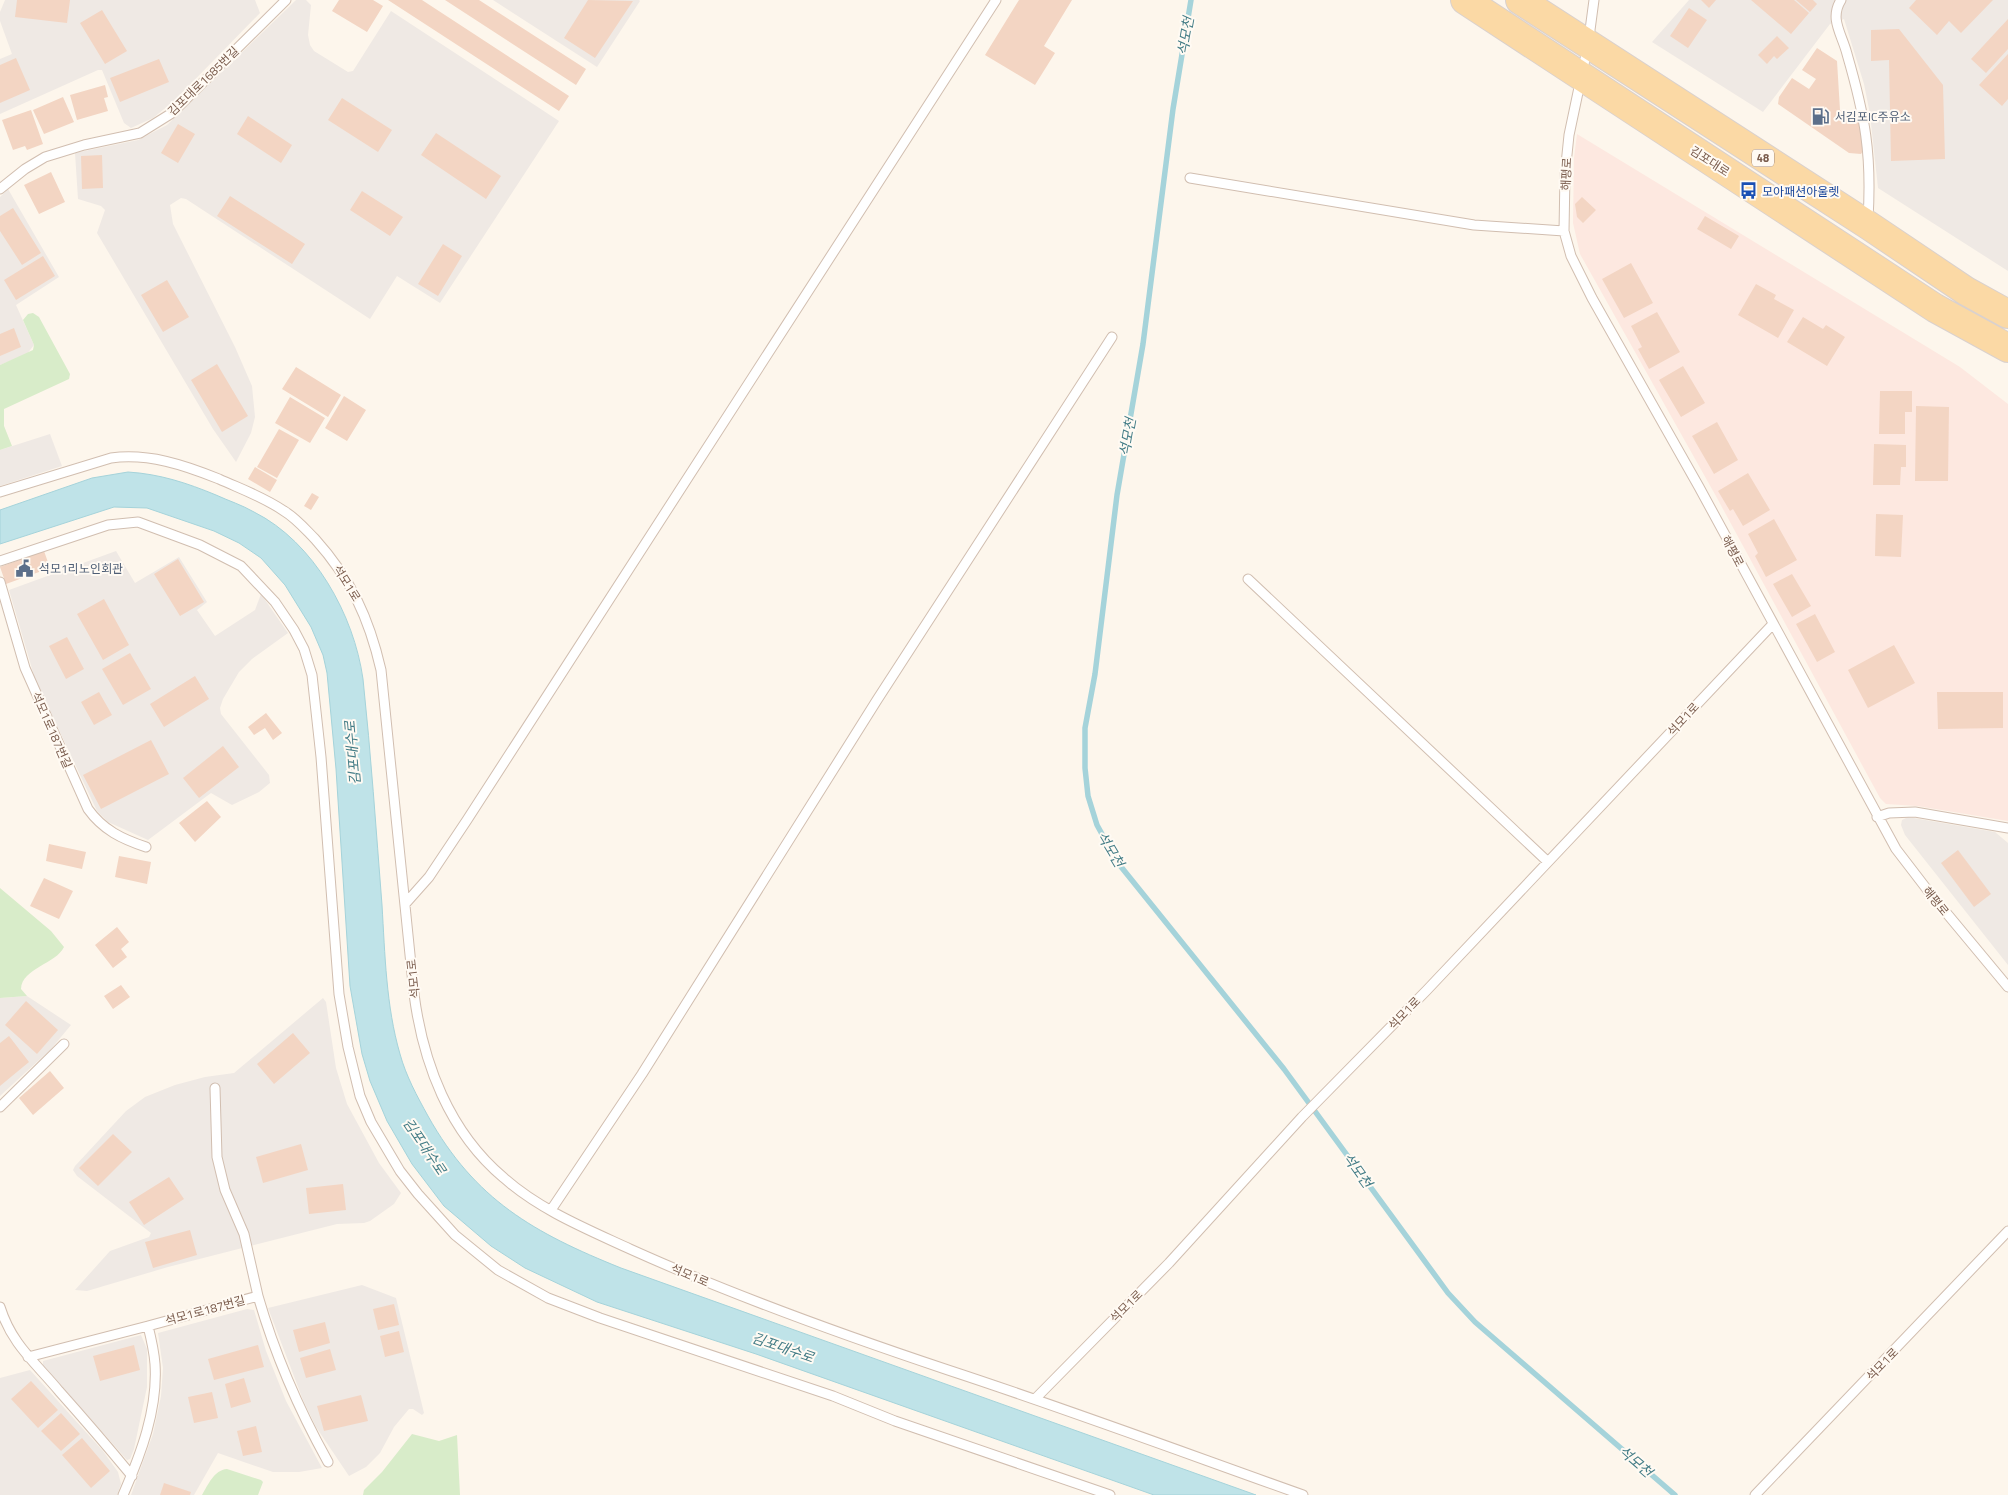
<svg xmlns="http://www.w3.org/2000/svg" width="2008" height="1495" font-family="'Titillium Web','Noto Sans KR',sans-serif">
  <rect width="100%" height="100%" fill="#fdf6ec"/>
  <!-- commercial -->
  <path fill="#fde8e0" d="M1577,134L1960,367L2008,404V821L1917,806L1886,804L1880,798L1717,498L1580,254L1573,223L1574,158Z"/>
  <!-- industrial -->
  <path fill="#efe9e4" d="M5,0H255L260,13L174,101L153,118L131,128L124,123L102,70H98L0,114V59L12,54L0,21V12Z
    M296,0H306L311,5L308,35L310,45L314,51L348,72L353,71L391,11L559,121L440,303L397,276L370,319L186,199L181,198L170,205L173,224L235,347L252,386L255,417L251,433L236,462L213,429L97,233L105,210L101,206L78,199L75,153L138,140L167,125Z
    M493,0H639L640,1L597,67Z
    M1689,0H2008V271L1878,188L1870,114L1864,84L1844,19L1830,24L1763,112L1652,42Z
    M8,189L59,277L16,305L34,345L27,354L0,365V197Z
    M50,434L62,466L0,486V450Z
    M116,551L135,583L179,557L207,602L197,610L215,636L255,610L261,594L288,633L252,659L239,672L223,699L220,708L221,714L269,775L270,783L259,792L232,805L211,793L148,840L108,822L97,811L35,679L9,590Z
    M1908,817L1995,832L2008,843V965L1905,835L1901,825L1902,820Z
    M27,996L71,1025L51,1049L0,1096V998Z
    M323,998L326,1002L336,1068L347,1104L379,1163L401,1193L394,1204L370,1221L364,1223L337,1224L168,1267L87,1291L75,1290L110,1251L149,1237L151,1233L77,1176L73,1170L75,1166L126,1111L145,1097L175,1085L205,1077L234,1073Z
    M362,1285L396,1298L424,1413L422,1415L413,1409H409L394,1427L380,1453L366,1467L349,1476L316,1427L303,1400L268,1308Z
    M247,1309L254,1310L266,1351L286,1401L322,1468L299,1472H273L218,1453L194,1495H131L153,1434L161,1396L163,1368L158,1333Z
    M141,1335L147,1349V1387L134,1449L130,1459L127,1460L43,1365V1361Z
    M30,1370L103,1451L118,1472L121,1484L117,1495H0V1378Z"/>
  <!-- green -->
  <path fill="#d8ecc9" d="M33,313L39,317L70,374L69,379L4,409V426L12,446L0,450V365L33,350L34,345L23,320L28,314Z
    M0,888L51,931L64,947C56,964 22,968 21,989L27,996L0,998Z
    M412,1434L439,1441L457,1435L460,1495H363L364,1490L382,1472Z
    M227,1469L261,1480L263,1482L258,1495H202C208,1485 214,1470 227,1469Z"/>
  <!-- water -->
  <path fill="#bfe3e8" stroke="#a5d3da" d="M128,472C160,474 187,483 216,495C229,501 242,505 254,512C314,542 354,615 363,679C371,754 376,829 382,905C385,954 386,1006 400,1054C406,1076 417,1096 428,1116C475,1200 534,1233 621,1268L1256,1495H1154L756,1354L597,1302L525,1268L491,1246L444,1206L412,1164L387,1121L370,1081L362,1054L350,986L336,769L327,673L323,655L311,627L285,585L261,558L239,543L214,531L147,508L114,507L0,544V510L92,478Z"/>
  <g fill="none" stroke-linecap="round" stroke-linejoin="round">
    <!-- stream -->
    <path stroke="#a5d3da" stroke-width="5.5" d="M1191,0L1173,109L1143,344L1117,495L1095,674L1085,728V768L1088,796L1097,825L1118,863L1284,1069L1448,1293L1475,1322L1675,1495"/>
  </g>
  <!-- building -->
  <path fill="#f3d5c3" d="M17,0H70L67,23L15,17Z
    M339,0H373L383,6L367,32L332,11Z
    M388,0H422L569,96L559,111Z
    M445,0H479L586,69L576,85Z
    M588,0L633,1L595,58L564,38Z
    M1019,0H1072L1044,46L1055,53L1035,85L985,55Z
    M1701,0H1716L1709,8Z
    M1751,0H1794L1809,13L1791,34Z
    M1796,0H1813L1817,4L1810,12Z
    M1916,0H1993L1961,33L1949,21L1937,35L1909,8Z
    M1689,8L1707,20L1688,48L1670,36Z
    M102,10L127,51L105,64L80,23Z
    M2008,19V49L1986,73L1971,59Z
    M1899,29L1943,85L1945,159L1891,161L1889,60L1871,61V30Z
    M1777,36L1789,48L1777,59L1774,56L1767,64L1758,55Z
    M1817,48L1837,61L1840,110L1862,125L1863,151L1861,154L1849,153L1778,104L1779,97L1792,78L1809,89L1816,79L1802,70Z
    M2008,54V99L2002,106L1979,85Z
    M16,58L30,90L0,103V65Z
    M159,59L169,82L120,102L110,78Z
    M105,85L108,97L104,98L108,111L77,120L70,95Z
    M63,97L74,122L44,134L33,110Z
    M342,98L392,130L378,152L328,120Z
    M31,110L43,144L27,150L25,146L13,150L2,120Z
    M248,116L292,145L281,163L237,134Z
    M178,124L195,134L178,163L161,153Z
    M436,133L501,176L486,199L421,155Z
    M102,155L103,188L82,189L81,156Z
    M51,172L65,202L39,214L24,185Z
    M362,191L403,217L390,236L350,210Z
    M230,196L305,244L292,264L217,216Z
    M1582,197L1596,210L1583,223L1577,217L1575,204Z
    M13,208L41,253L22,265L0,231V216Z
    M1705,216L1739,236L1731,249L1697,229Z
    M443,244L462,256L438,296L418,284Z
    M43,256L55,276L16,300L4,280Z
    M1631,263L1653,303L1624,318L1602,279Z
    M167,280L189,317L163,332L141,295Z
    M1756,284L1776,295L1774,299L1794,310L1778,338L1738,315Z
    M1657,312L1680,352L1649,369L1638,349L1642,347L1631,326Z
    M1803,317L1823,329L1826,325L1845,337L1827,366L1787,342Z
    M14,328L21,347L0,356V334Z
    M217,364L248,416L222,432L191,380Z
    M1683,366L1705,403L1681,417L1659,380Z
    M296,367L341,395L328,417L282,389Z
    M1880,391H1912V412H1905V434H1879Z
    M344,396L366,410L347,441L325,428Z
    M290,397L325,418L310,443L275,423Z
    M1916,406L1949,407L1948,481H1915Z
    M1717,422L1738,460L1714,474L1692,436Z
    M279,429L299,440L277,478L257,467Z
    M1874,444L1906,445V467H1901L1900,485H1873Z
    M255,467L277,480L270,492L248,479Z
    M1748,473L1770,510L1743,526L1733,509L1730,511L1718,491Z
    M312,493L319,497L311,510L304,506Z
    M1876,514L1903,515L1901,557L1875,556Z
    M1774,519L1797,560L1766,577L1755,556L1758,553L1748,534Z
    M44,551L50,568L6,584L0,567Z
    M178,559L204,602L180,616L154,574Z
    M1792,574L1811,606L1792,617L1773,584Z
    M104,599L129,645L103,660L77,614Z
    M1815,614L1835,652L1817,662L1796,624Z
    M67,637L84,669L66,679L49,646Z
    M1894,645L1915,683L1868,708L1848,670Z
    M130,653L151,689L123,705L102,669Z
    M195,676L209,699L164,727L150,704Z
    M99,692L112,715L94,725L81,702Z
    M1937,692H2003V728L1938,729Z
    M266,713L282,733L273,740L265,728L254,735L248,727Z
    M151,740L169,774L101,809L83,775Z
    M223,746L239,767L199,798L183,778Z
    M207,801L221,817L195,842L179,823Z
    M49,844L86,852L82,869L46,861Z
    M1958,850L1991,894L1974,907L1941,863Z
    M119,856L151,862L147,884L115,877Z
    M44,878L73,891L59,919L30,906Z
    M117,927L129,942L121,949L127,957L113,968L95,945Z
    M121,985L130,997L113,1009L104,996Z
    M26,1001L58,1030L37,1054L5,1025Z
    M293,1033L310,1053L274,1084L257,1064Z
    M9,1036L29,1062L0,1086V1043Z
    M50,1071L64,1088L33,1115L19,1098Z
    M113,1134L132,1152L98,1186L79,1168Z
    M301,1144L308,1170L263,1183L256,1157Z
    M169,1177L184,1199L144,1225L129,1202Z
    M343,1184L346,1210L309,1214L306,1188Z
    M190,1230L197,1255L153,1268L145,1242Z
    M394,1304L399,1325L378,1330L373,1309Z
    M325,1322L330,1343L299,1352L293,1330Z
    M399,1331L404,1352L385,1357L380,1336Z
    M134,1345L140,1370L100,1381L93,1356Z
    M258,1345L264,1367L214,1380L208,1359Z
    M330,1349L336,1370L306,1378L300,1358Z
    M244,1378L251,1402L231,1408L225,1384Z
    M31,1381L58,1410L38,1428L11,1399Z
    M212,1392L218,1418L194,1423L188,1397Z
    M361,1395L368,1421L324,1431L317,1406Z
    M61,1413L80,1434L61,1451L41,1431Z
    M256,1426L262,1452L243,1456L237,1431Z
    M82,1438L110,1471L91,1488L62,1455Z
    M164,1483L191,1492L190,1495H160Z"/>
  <g fill="none" stroke-linecap="round" stroke-linejoin="round">
    <defs>
      <path id="lane" d="M1594,0L1588,45L1569,135L1565,174L1564,231L1571,256L1592,298L1699,487L1896,849L1929,892L2008,987
        M1841,0C1829,19 1842,34 1847,54C1865,116 1872,154 1868,219
        M1190,178L1474,225L1564,231
        M0,189L25,169L45,157L84,145L140,133L172,113L286,0
        M0,492L111,458C149,453 184,465 219,479C241,489 264,497 284,511C296,518 305,529 315,539C351,579 369,618 381,670L414,994C423,1063 449,1132 504,1178C540,1210 587,1229 630,1249C734,1296 840,1334 948,1370C1067,1409 1185,1453 1303,1495
        M0,561L108,525L138,522L200,545L241,566L275,602L294,630L304,649L312,675L321,757L339,994L348,1047L360,1096L371,1122L400,1171L418,1194L455,1235L498,1270L548,1298L600,1318L833,1396L895,1421L1110,1495
        M1248,579L1548,862
        M0,582L25,668L88,809C103,830 122,839 146,847
        M1877,817L1889,813L1915,812L2008,828
        M405,904L429,877L467,820L996,0
        M0,1107L64,1044
        M551,1210L642,1074L877,700L1112,337
        M258,1296C275,1355 298,1408 328,1462
        M0,1307C12,1345 35,1362 59,1391C84,1419 108,1447 132,1476
        M28,1357L148,1326
        M1035,1399L1169,1263L1302,1117L1426,991L1772,625
        M123,1495C141,1454 158,1409 155,1364C154,1351 151,1338 148,1326L258,1296L244,1234L225,1190L217,1157L215,1088
        M1755,1495L2008,1231"/>
      <path id="primary" d="M1465,0L1935,308L2008,348
        M1520,0L1868,225L1966,291L2008,314"/>
    </defs>
    <!-- lane casing -->
    <use href="#lane" stroke="#d1beb0" stroke-width="11"/>
    <!-- primary casing -->
    <use href="#primary" stroke="#dad1cd" stroke-width="30"/>
    <!-- lane -->
    <use href="#lane" stroke="#fff" stroke-width="9"/>
    <!-- primary -->
    <use href="#primary" stroke="#fbd9a5" stroke-width="28"/>
  </g>
  <!-- icons -->
  <defs>
    <symbol id="fuel-bare" viewBox="-9 -9 18 18"><path d="M-5.5-6h7V0h2V4h1.3V-2.5L3-4.5l.8-.8L6-3V5H2.5V1h-1V6h-7ZM-4.2-4.7v3.2H.2V-4.7Z" fill="#5c6f8a" stroke="#fffaf3" stroke-width="2.5" paint-order="stroke"/></symbol>
    <symbol id="bus-bare" viewBox="-9 -9 18 18"><path d="M-5-6H5V4H4V6H2V4H-2V6H-4V4H-5ZM-3.5-4V0h7V-4ZM-3.5 1.2v1.5H-2V1.2ZM2 1.2v1.5H3.5V1.2Z" fill="#1a4fb4" stroke="#fffaf3" stroke-width="2.5" paint-order="stroke"/></symbol>
    <symbol id="civic-bare" viewBox="-9 -9 18 18"><path d="M-.6-6.5H3V-4.5H.6V-3L4-1V1h2V6H-6V1h2V-1L-.6-3ZM-1.2 2.5V6h2.4V2.5Z" fill="#5c6f8a" stroke="#fffaf3" stroke-width="2.5" paint-order="stroke"/></symbol>
  </defs>
  <g fill-rule="evenodd">
    <use href="#fuel-bare" x="1808" y="104" width="25" height="25"/>
    <use href="#bus-bare" x="1736" y="178" width="25" height="25"/>
    <use href="#civic-bare" x="12" y="556" width="25" height="25"/>
  </g>
  <g text-anchor="middle" dominant-baseline="central" stroke-width="4" stroke-linejoin="round" paint-order="stroke">
    <!-- shield labels -->
    <rect fill="#fffaf3" stroke="#a28b7f" stroke-width="1" x="1752" y="149.5" width="22" height="17" rx="4"/>
    <g font-size="11" font-weight="bold" fill="#7a5c4d">
      <text x="1763" y="158">48</text>
    </g>
    <!-- street labels -->
    <g font-size="12" fill="#7a5c4d" stroke="#fffaf3">
      <text transform="translate(203 81) rotate(-44)">김포대로1685번길</text>
      <text transform="translate(1710 161) rotate(33)">김포대로</text>
      <text transform="translate(1566 174) rotate(-87)">해평로</text>
      <text transform="translate(1733 551) rotate(62)">해평로</text>
      <text transform="translate(347 583) rotate(58)">석모1로</text>
      <text transform="translate(1683 719) rotate(-47)">석모1로</text>
      <text transform="translate(52 730) rotate(66)">석모1로187번길</text>
      <text transform="translate(1936 901) rotate(51)">해평로</text>
      <text transform="translate(413 979) rotate(-96)">석모1로</text>
      <text transform="translate(1404 1013) rotate(-46)">석모1로</text>
      <text transform="translate(690 1275) rotate(23)">석모1로</text>
      <text transform="translate(1126 1306) rotate(-45)">석모1로</text>
      <text transform="translate(205 1310) rotate(-15)">석모1로187번길</text>
      <text transform="translate(1882 1364) rotate(-46)">석모1로</text>
    </g>
    <!-- service labels -->
    <g font-size="12" fill="#4e5e75" stroke="#fffaf3" text-anchor="start">
      <text x="1835" y="116">서김포IC주유소</text>
      <text x="39" y="568">석모1리노인회관</text>
    </g>
    <!-- transit labels -->
    <g font-size="12" fill="#164399" stroke="#fffaf3" text-anchor="start">
      <text x="1762" y="191">모아패션아울렛</text>
    </g>
    <!-- water labels -->
    <g font-size="14" font-style="italic" fill="#437c86" stroke="#fffaf3">
      <text transform="translate(1185 36) rotate(-80)">석모천</text>
      <text transform="translate(1127 437) rotate(-80)">석모천</text>
      <text transform="translate(352 753) rotate(-95)">김포대수로</text>
      <text transform="translate(1111 849) rotate(59)">석모천</text>
      <text transform="translate(425 1146) rotate(56)">김포대수로</text>
      <text transform="translate(1358 1170) rotate(54)">석모천</text>
      <text transform="translate(783 1347) rotate(19)">김포대수로</text>
      <text transform="translate(1636 1461) rotate(41)">석모천</text>
    </g>
  </g>
</svg>
